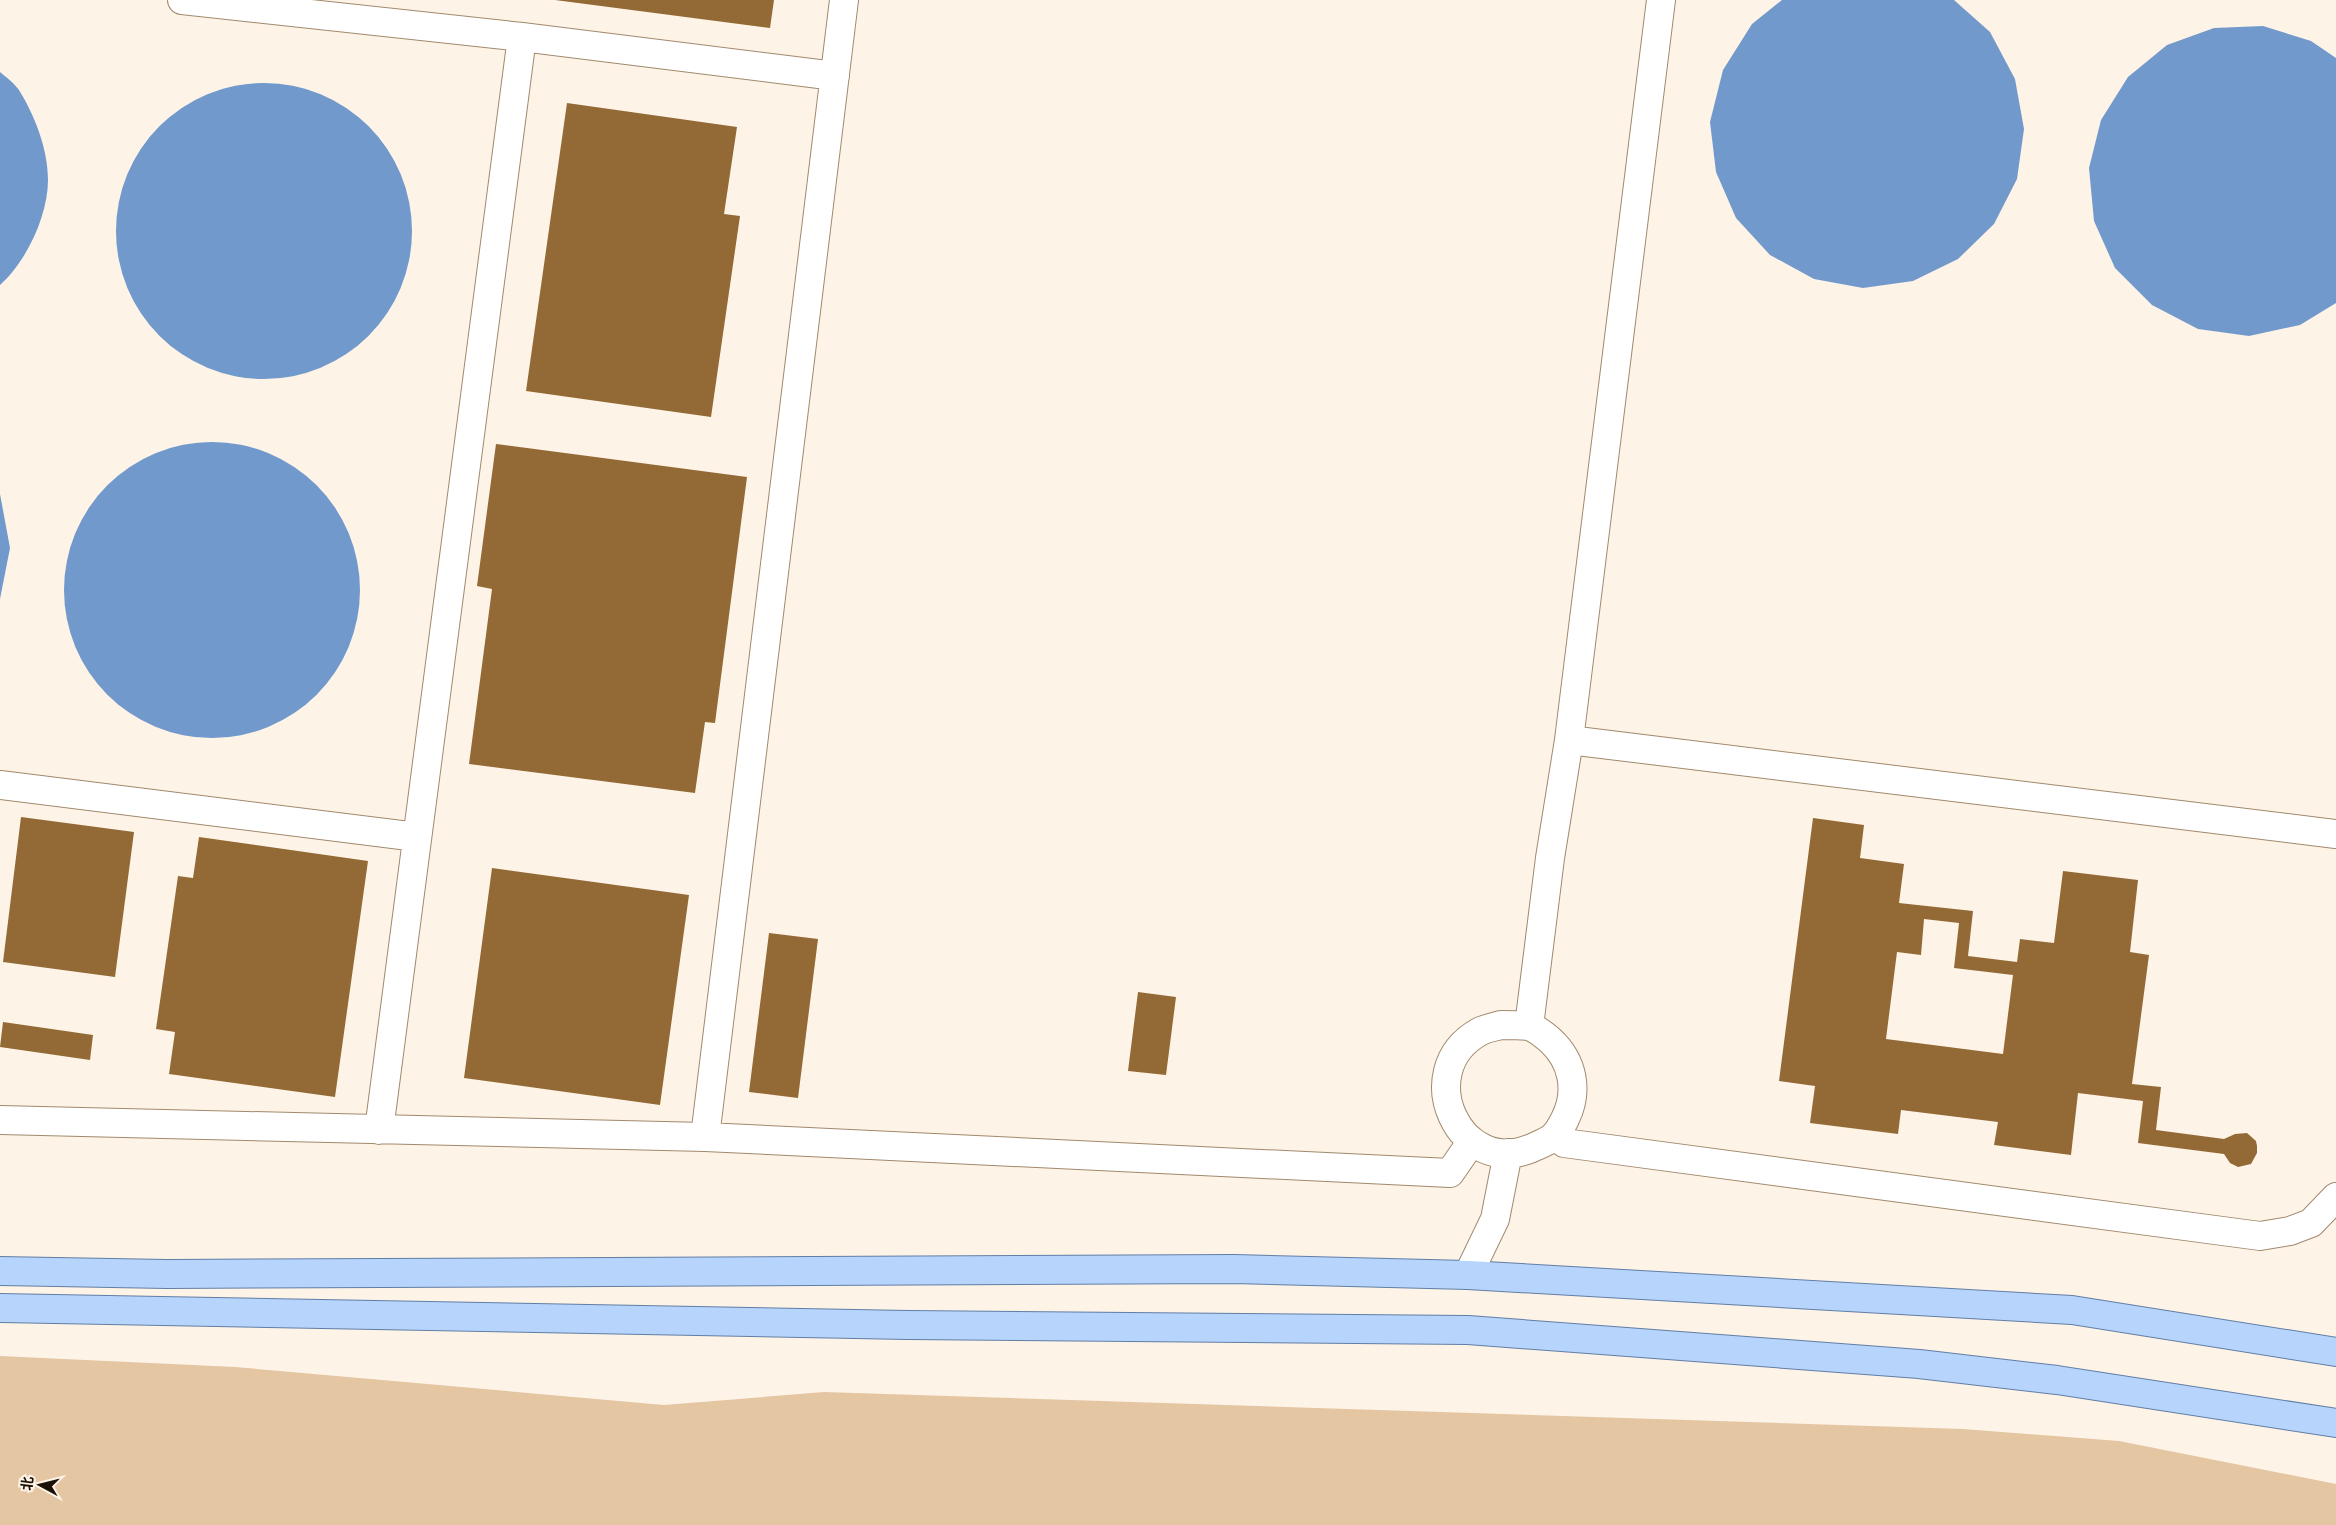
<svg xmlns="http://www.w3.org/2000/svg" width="2336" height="1525" font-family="'Source Sans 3','Noto Sans SC',sans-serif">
  <rect width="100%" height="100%" fill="#fef3e7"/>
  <!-- green -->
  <path fill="#e4c6a3" d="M0,1356L235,1367L664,1405L824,1392L1963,1429L2119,1441L2336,1484V1525H0Z"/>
  <!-- water -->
  <path fill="#7299cc" d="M1782,0H1954L1990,32L2015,79L2024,129L2017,179L1994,224L1958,259L1913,281L1863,288L1814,279L1770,255L1736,218L1716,172L1710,122L1723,70L1752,24Z
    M2263,26L2311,41L2336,58V303L2300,325L2249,336L2198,329L2152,305L2115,268L2094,221L2089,168L2101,120L2128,77L2167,45L2214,28Z
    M0,72C6,77 14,83 19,90C35,116 48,149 48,180C48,216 26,262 0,285Z
    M116 231a148 148 0 1 1 296 0a148 148 0 1 1-296 0Z
    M64 590a148 148 0 1 1 296 0a148 148 0 1 1-296 0Z
    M0,494L10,548L0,599Z"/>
  <!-- building -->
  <path fill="#936a35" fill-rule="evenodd" d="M555,0H774L770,28Z
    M567,103L737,127L724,214L740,216L711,417L526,391Z
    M496,444L747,477L715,723L705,722L695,793L469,764L492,589L477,586Z
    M21,817L134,832L115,977L3,962Z
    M1813,818L1864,825L1860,858L1904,864L1899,903L1973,911L1968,956L2017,962L2020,939L2054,943L2063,871L2138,880L2130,952L2149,955L2132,1084L2161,1087L2156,1130L2224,1139L2235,1134L2247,1133L2256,1141L2257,1146V1153L2251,1164L2238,1167L2230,1163L2224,1154L2138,1143L2143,1101L2078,1093L2071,1155L1994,1145L1998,1122L1901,1110L1898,1134L1810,1123L1815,1086L1779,1081ZM1924,919L1959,923L1954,968L2013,975L2003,1054L1886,1039L1897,952L1921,955Z
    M199,837L368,861L335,1097L169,1074L175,1032L156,1029L178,876L193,878Z
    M492,868L689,895L660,1105L464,1078Z
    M769,933L818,939L798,1098L749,1092Z
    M1138,992L1176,997L1166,1075L1128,1071Z
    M3,1022L93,1035L90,1060L0,1047Z"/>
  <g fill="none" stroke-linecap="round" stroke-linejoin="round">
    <defs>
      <path id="minor" d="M182,0L522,37L835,76
        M1569,740L2336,834
        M0,785L417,837
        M1501,1025C1510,1025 1519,1025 1528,1026C1536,1028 1544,1035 1550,1040C1573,1061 1579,1091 1565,1119C1555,1139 1552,1139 1532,1148C1460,1179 1410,1071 1479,1032C1486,1028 1494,1027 1501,1025Z
        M1529,1026L1550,858L1569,740L1661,0
        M0,1120L705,1137L1450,1173L1472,1141
        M379,1130L522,37
        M1556,1136L1564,1143L2260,1236L2290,1231L2311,1223L2336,1197
        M705,1137L844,0
        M1468,1275L1495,1219L1508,1153"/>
      <path id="major" d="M0,1271L167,1274L1234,1269L1468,1275L2072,1310L2336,1352
        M0,1308L908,1325L1468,1330L1919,1364L2057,1380L2336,1423"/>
    </defs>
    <!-- minor casing -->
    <use href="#minor" stroke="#a1896d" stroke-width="30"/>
    <!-- major casing -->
    <use href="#major" stroke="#617ea5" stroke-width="30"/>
    <!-- minor -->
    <use href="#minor" stroke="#fff" stroke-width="28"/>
    <!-- major -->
    <use href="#major" stroke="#b6d4fc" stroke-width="28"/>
  </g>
  <!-- north arrow -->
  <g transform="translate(40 1485) rotate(277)" stroke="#fef3e7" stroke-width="4" paint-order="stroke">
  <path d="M0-4L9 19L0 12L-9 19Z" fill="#1b1207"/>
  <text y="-8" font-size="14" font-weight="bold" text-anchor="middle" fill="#1b1207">北</text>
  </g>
</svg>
